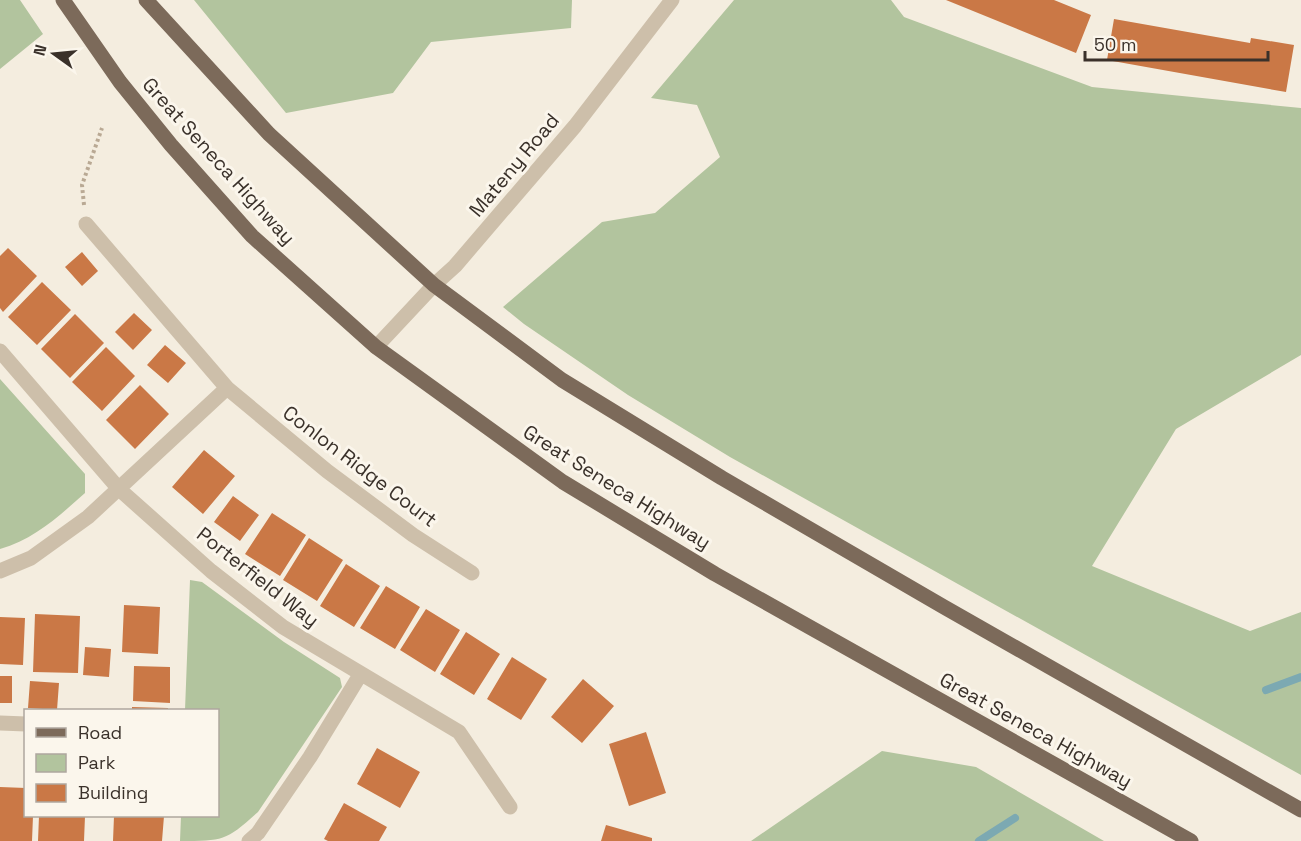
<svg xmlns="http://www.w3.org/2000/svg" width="1301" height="841" font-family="'Space Grotesk',sans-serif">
  <rect width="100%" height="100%" fill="#f4eddf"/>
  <!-- green -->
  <path fill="#b2c49e" d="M0,0H20L43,34L0,69Z
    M194,0H572L571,28L431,42L393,93L286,113Z
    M734,0H891L904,17L1092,87L1301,108V355L1176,429L1092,566L1250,631L1301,612V775L730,457L628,395L524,324L503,307L602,222L655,213L720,157L697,105L651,98Z
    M0,379L85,474V493C59,516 35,539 0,549Z
    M190,580L202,582L284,642L340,678L342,687L258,812C226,841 224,841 180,841L181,816H218V710H185Z
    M882,751L976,767L1104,841H751Z"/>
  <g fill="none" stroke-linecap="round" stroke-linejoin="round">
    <!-- stream -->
    <path stroke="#7ca9b2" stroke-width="8" d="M1266,690L1301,677
      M979,841L1015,818"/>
  </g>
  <!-- building -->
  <path fill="#ca7846" d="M946,0H1054L1091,15L1076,53Z
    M1114,19L1250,43L1251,38L1294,45L1286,92L1107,60Z
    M8,248L37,276L3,312L0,308V256Z
    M82,252L98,271L82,286L65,267Z
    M42,282L71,310L37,345L8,317Z
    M134,313L152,330L133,350L115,332Z
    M75,314L104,343L70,378L41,349Z
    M165,345L186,363L168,383L147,365Z
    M106,347L135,376L102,411L72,382Z
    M140,385L169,414L135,449L106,420Z
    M204,450L235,476L203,514L172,487Z
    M233,496L259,515L240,541L214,522Z
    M272,513L306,535L280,576L245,554Z
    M309,538L343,560L317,601L283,580Z
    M346,564L380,586L354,627L320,606Z
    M386,586L420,607L395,649L360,628Z
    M124,605L160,607L158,654L122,652Z
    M426,609L460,630L435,672L400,650Z
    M35,614L80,616L78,673L33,672Z
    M0,617L25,618L23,665L0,664Z
    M466,632L500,654L474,695L440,674Z
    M85,647L111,649L109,677L83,675Z
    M512,657L547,679L521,720L487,699Z
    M134,666L170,667V703L133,701Z
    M0,676H12V703H0Z
    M583,679L614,706L582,743L551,717Z
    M30,681L59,683L57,710L28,708Z
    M132,707L168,708V710H132Z
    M646,732L666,793L629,806L609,744Z
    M377,748L420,772L400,808L357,784Z
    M0,787L26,788V816H33L32,841H0Z
    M344,803L387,827L379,841H328L324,839Z
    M39,816H85L84,841H38Z
    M114,816H164L162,841H113Z
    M606,825L652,838V841H601Z"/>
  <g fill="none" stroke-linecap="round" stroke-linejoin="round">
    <!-- path -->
    <path stroke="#b9a994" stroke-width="4" stroke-dasharray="3 3" stroke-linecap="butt" d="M84,205L82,185L102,128"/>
    <!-- minor -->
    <path stroke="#cdbfaa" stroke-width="15" d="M86,224L227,388L327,471L413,535L472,573
      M0,351L119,489L211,571L283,627L459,732L510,807
      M0,571L31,558L88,517L227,388
      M0,723L26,724
      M249,841L258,833L310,757L360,675"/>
    <!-- tertiary -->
    <path stroke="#cdbfaa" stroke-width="15" d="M376,347L434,285L455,266L575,126L672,0"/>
    <!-- primary -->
    <path stroke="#7c6a5a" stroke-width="15" d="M63,0L120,82L171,145L252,236L376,347L563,482L715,574L1191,841
      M146,0L269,134L434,285L562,380L722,478L944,607L1301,810"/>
  </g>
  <g text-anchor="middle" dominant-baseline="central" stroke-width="6" stroke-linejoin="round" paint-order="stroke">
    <!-- street labels -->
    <g font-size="20" fill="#3a312a" stroke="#fbf6ec">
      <text transform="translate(219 161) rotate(48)">Great Seneca Highway</text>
      <text transform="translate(514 165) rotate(-50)">Mateny Road</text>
      <text transform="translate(360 466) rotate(37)">Conlon Ridge Court</text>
      <text transform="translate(617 487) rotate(32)">Great Seneca Highway</text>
      <text transform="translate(258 577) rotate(38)">Porterfield Way</text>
      <text transform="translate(1036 730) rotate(29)">Great Seneca Highway</text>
    </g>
  </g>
  <!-- legend -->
  <rect x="24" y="709" width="195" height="108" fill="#fbf6ec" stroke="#aea79e" stroke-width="1.5"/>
  <rect x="36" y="728" width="30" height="9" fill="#7c6a5a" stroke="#aea79e" stroke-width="1.5"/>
  <text x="78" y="739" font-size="18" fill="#3a312a">Road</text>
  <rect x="36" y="754" width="30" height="18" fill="#b2c49e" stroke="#aea79e" stroke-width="1.5"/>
  <text x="78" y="769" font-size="18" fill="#3a312a">Park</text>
  <rect x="36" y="784" width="30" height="18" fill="#ca7846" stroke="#aea79e" stroke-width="1.5"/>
  <text x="78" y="799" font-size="18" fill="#3a312a">Building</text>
  <!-- north arrow -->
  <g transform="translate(54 54) rotate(285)" stroke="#fbf6ec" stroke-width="4.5" paint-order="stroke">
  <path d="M0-4.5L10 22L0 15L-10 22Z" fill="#3a312a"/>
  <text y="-9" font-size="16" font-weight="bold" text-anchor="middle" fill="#3a312a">N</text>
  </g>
  <!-- scale -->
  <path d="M1085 51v9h183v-9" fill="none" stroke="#3a312a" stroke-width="3"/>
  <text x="1094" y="51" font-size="18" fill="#3a312a" stroke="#fbf6ec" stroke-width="4.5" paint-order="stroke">50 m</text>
</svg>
